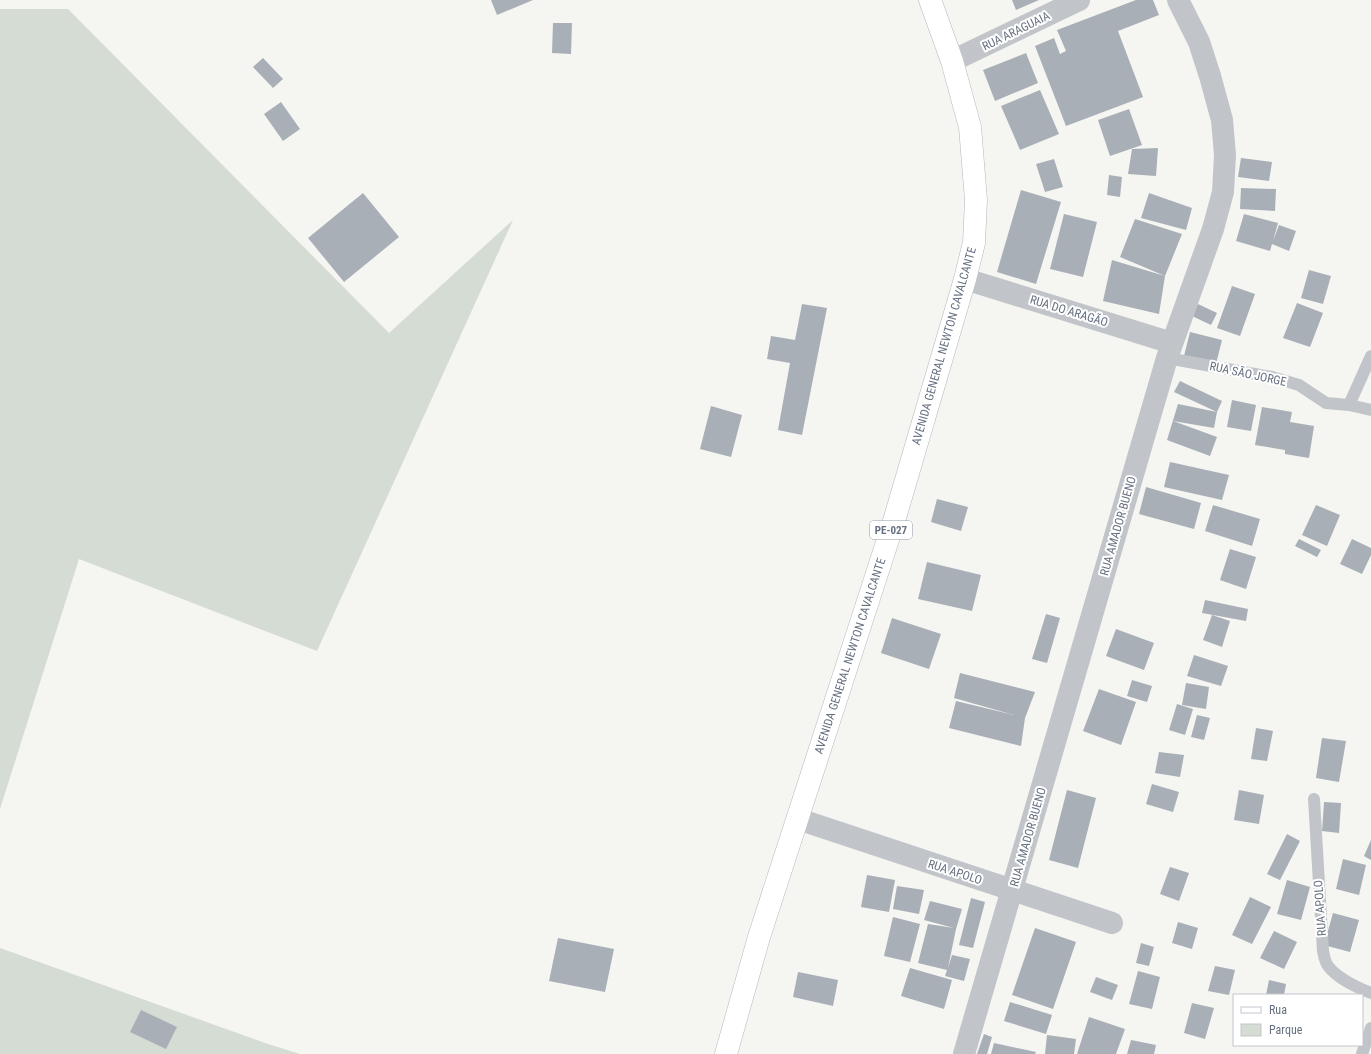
<svg xmlns="http://www.w3.org/2000/svg" width="1371" height="1054" font-family="'Roboto Condensed',sans-serif">
  <rect width="100%" height="100%" fill="#f5f5f2"/>
  <!-- green -->
  <path fill="#d5dcd4" d="M0,9H68L389,333L513,220L317,651L79,559L0,809Z
    M0,948L265,1043L300,1054H0Z"/>
  <!-- building -->
  <path fill="#a9afb6" d="M491,0H533L497,15Z
    M1012,0H1039L1016,10Z
    M1136,0H1153L1159,15L1118,31L1143,97L1066,126L1035,46L1054,38L1060,54L1066,51L1057,30Z
    M553,23H572L571,54L552,53Z
    M1026,53L1038,83L995,101L983,70Z
    M263,58L283,79L273,88L253,67Z
    M1040,90L1059,134L1020,150L1001,106Z
    M281,102L300,129L283,141L264,114Z
    M1129,109L1142,145L1110,156L1098,120Z
    M1158,148L1156,176L1128,174L1132,149Z
    M1241,158L1272,162L1269,181L1238,177Z
    M1054,159L1063,187L1045,192L1036,164Z
    M1109,175L1122,177L1120,197L1107,195Z
    M1241,188L1276,189L1275,211L1240,209Z
    M1021,190L1061,202L1036,284L997,272Z
    M363,193L399,237L344,282L308,238Z
    M1149,193L1192,208L1186,230L1141,218Z
    M1064,214L1097,222L1083,277L1050,269Z
    M1244,214L1278,223L1273,241L1279,225L1296,231L1289,251L1272,244L1270,251L1236,241Z
    M1135,219L1182,234L1165,276L1120,257Z
    M1112,260L1165,276L1159,314L1103,301Z
    M1309,270L1331,276L1323,304L1301,298Z
    M1232,286L1255,294L1240,336L1217,328Z
    M1297,303L1323,313L1310,347L1283,338Z
    M802,304L827,308L802,435L778,430L790,363L767,359L771,336L795,340Z
    M1198,304L1217,313L1211,325L1192,316Z
    M1190,332L1222,340L1216,364L1184,356Z
    M1180,381L1222,401L1217,412L1214,428L1173,421L1217,437L1210,456L1167,440L1178,404L1217,412L1174,392Z
    M1232,400L1256,405L1251,431L1227,427Z
    M711,406L742,415L731,457L700,449Z
    M1262,407L1292,412L1290,422L1314,426L1309,458L1285,454V450L1255,445Z
    M1170,462L1229,475L1222,500L1164,487Z
    M1146,487L1201,503L1194,529L1139,514Z
    M937,499L968,507L961,531L931,522Z
    M1213,505L1260,519L1252,546L1205,531Z
    M1316,505L1340,515L1327,546L1302,535Z
    M1299,539L1321,550L1317,557L1295,546Z
    M1352,539L1371,548V555L1362,574L1340,564Z
    M1230,549L1256,557L1246,589L1220,580Z
    M927,562L981,575L972,611L918,599Z
    M1205,600L1248,609L1246,621L1202,613Z
    M1046,614L1060,618L1047,663L1032,659Z
    M1212,615L1230,621L1222,647L1203,640Z
    M892,618L941,634L929,669L881,653Z
    M1116,629L1154,643L1144,670L1106,656Z
    M1194,655L1228,666L1221,686L1187,676Z
    M960,673L1035,692L1025,718L1021,746L949,728L956,701L1014,715L954,698Z
    M1132,680L1152,686L1147,702L1127,696Z
    M1186,683L1209,687L1206,709L1182,705Z
    M1099,689L1136,702L1121,745L1083,731Z
    M1177,704L1193,709L1185,735L1169,730Z
    M1197,715L1210,718L1204,740L1191,737Z
    M1256,728L1273,731L1267,761L1251,759Z
    M1322,738L1346,741L1339,782L1316,778Z
    M1159,752L1184,755L1180,777L1155,773Z
    M1152,784L1179,792L1173,812L1146,804Z
    M1067,790L1096,798L1078,868L1049,860Z
    M1239,790L1264,795L1259,824L1234,820Z
    M1324,802L1341,803L1339,833L1322,831Z
    M1287,834L1300,841L1280,880L1267,874Z
    M1371,840V860L1364,856Z
    M1343,859L1366,865L1359,895L1336,889Z
    M1170,867L1189,873L1179,901L1160,894Z
    M867,875L895,880L889,912L861,907Z
    M1287,880L1310,887L1301,920L1277,914Z
    M897,886L924,890L919,914L893,909Z
    M1250,897L1271,907L1252,944L1232,935Z
    M971,898L985,902L973,948L959,945Z
    M930,901L962,909L956,929L948,968L952,955L970,959L964,981L945,976L947,970L918,963L928,924L954,928L924,920Z
    M1333,913L1359,920L1350,952L1324,945Z
    M893,917L920,924L910,962L884,956Z
    M1178,922L1198,928L1192,949L1172,943Z
    M1035,928L1076,942L1053,1009L1012,995Z
    M1274,931L1297,942L1284,969L1260,958Z
    M558,938L614,949L605,992L549,981Z
    M1141,943L1154,947L1149,966L1136,963Z
    M1215,966L1235,970L1229,995L1208,991Z
    M910,968L952,980L944,1009L901,996Z
    M1138,971L1160,977L1152,1009L1129,1004Z
    M798,972L838,980L833,1006L793,997Z
    M1096,977L1118,985L1112,1000L1090,992Z
    M1269,980L1286,984L1284,995H1266Z
    M1010,1002L1052,1015L1046,1034L1004,1021Z
    M1192,1003L1214,1008L1205,1039L1184,1033Z
    M141,1010L177,1027L166,1049L130,1032Z
    M1089,1017L1125,1029L1116,1054H1077Z
    M984,1034L992,1037L987,1054H977Z
    M1047,1035L1076,1039L1074,1054H1045Z
    M1131,1040L1156,1045L1154,1054H1127Z
    M994,1043L1036,1052L1035,1054H991Z"/>
  <g fill="none" stroke-linecap="round" stroke-linejoin="round">
    <defs>
      <path id="primary" d="M726,1054L759,937L894,521L965,279L974,243L976,200L970,127L952,61L930,0"/>
    </defs>
    <!-- primary casing -->
    <use href="#primary" stroke="#b4b7bb" stroke-width="23"/>
    <!-- lane -->
    <path stroke="#c1c4c8" stroke-width="12" d="M1167,358L1272,377L1299,385L1326,403L1349,405L1371,410
      M1349,405L1371,356
      M1314,799L1323,951C1324,956 1325,962 1328,966C1338,979 1356,987 1371,993
      M1362,1054L1371,1028"/>
    <!-- street -->
    <path stroke="#c1c4c8" stroke-width="22" d="M952,61L1079,0
      M965,279L1172,343
      M798,819L1112,923
      M964,1054L1167,358L1213,229L1223,192L1225,155L1222,120L1210,76L1199,42L1178,0"/>
    <!-- primary -->
    <use href="#primary" stroke="#fff" stroke-width="22"/>
  </g>
  <g text-anchor="middle" dominant-baseline="central" stroke-width="4" stroke-linejoin="round" paint-order="stroke">
    <!-- shield labels -->
    <rect fill="#fff" stroke="#949ba7" stroke-width="1" x="870" y="521" width="42" height="18" rx="3"/>
    <g font-size="11" font-weight="bold" fill="#667081">
      <text x="891" y="530">PE-027</text>
    </g>
    <!-- street labels -->
    <g font-size="12" fill="#667081" stroke="#fff">
      <text transform="translate(1016 31) rotate(-26)">RUA ARAGUAIA</text>
      <text transform="translate(1069 311) rotate(17)">RUA DO ARAGÃO</text>
      <text transform="translate(944 346) rotate(-74)">AVENIDA GENERAL NEWTON CAVALCANTE</text>
      <text transform="translate(1248 374) rotate(12)">RUA SÃO JORGE</text>
      <text transform="translate(1118 526) rotate(-74)">RUA AMADOR BUENO</text>
      <text transform="translate(850 656) rotate(-72)">AVENIDA GENERAL NEWTON CAVALCANTE</text>
      <text transform="translate(1028 837) rotate(-74)">RUA AMADOR BUENO</text>
      <text transform="translate(955 872) rotate(18)">RUA APOLO</text>
      <text transform="translate(1320 908) rotate(-94)">RUA APOLO</text>
    </g>
  </g>
  <!-- legend -->
  <rect x="1233" y="994" width="130" height="52" fill="#ffffff" stroke="#c2c6cd"/>
  <rect x="1241" y="1007" width="20" height="6" fill="#ffffff" stroke="#c2c6cd"/>
  <text x="1269" y="1014" font-size="12" fill="#667081">Rua</text>
  <rect x="1241" y="1024" width="20" height="12" fill="#d5dcd4" stroke="#c2c6cd"/>
  <text x="1269" y="1034" font-size="12" fill="#667081">Parque</text>
</svg>
